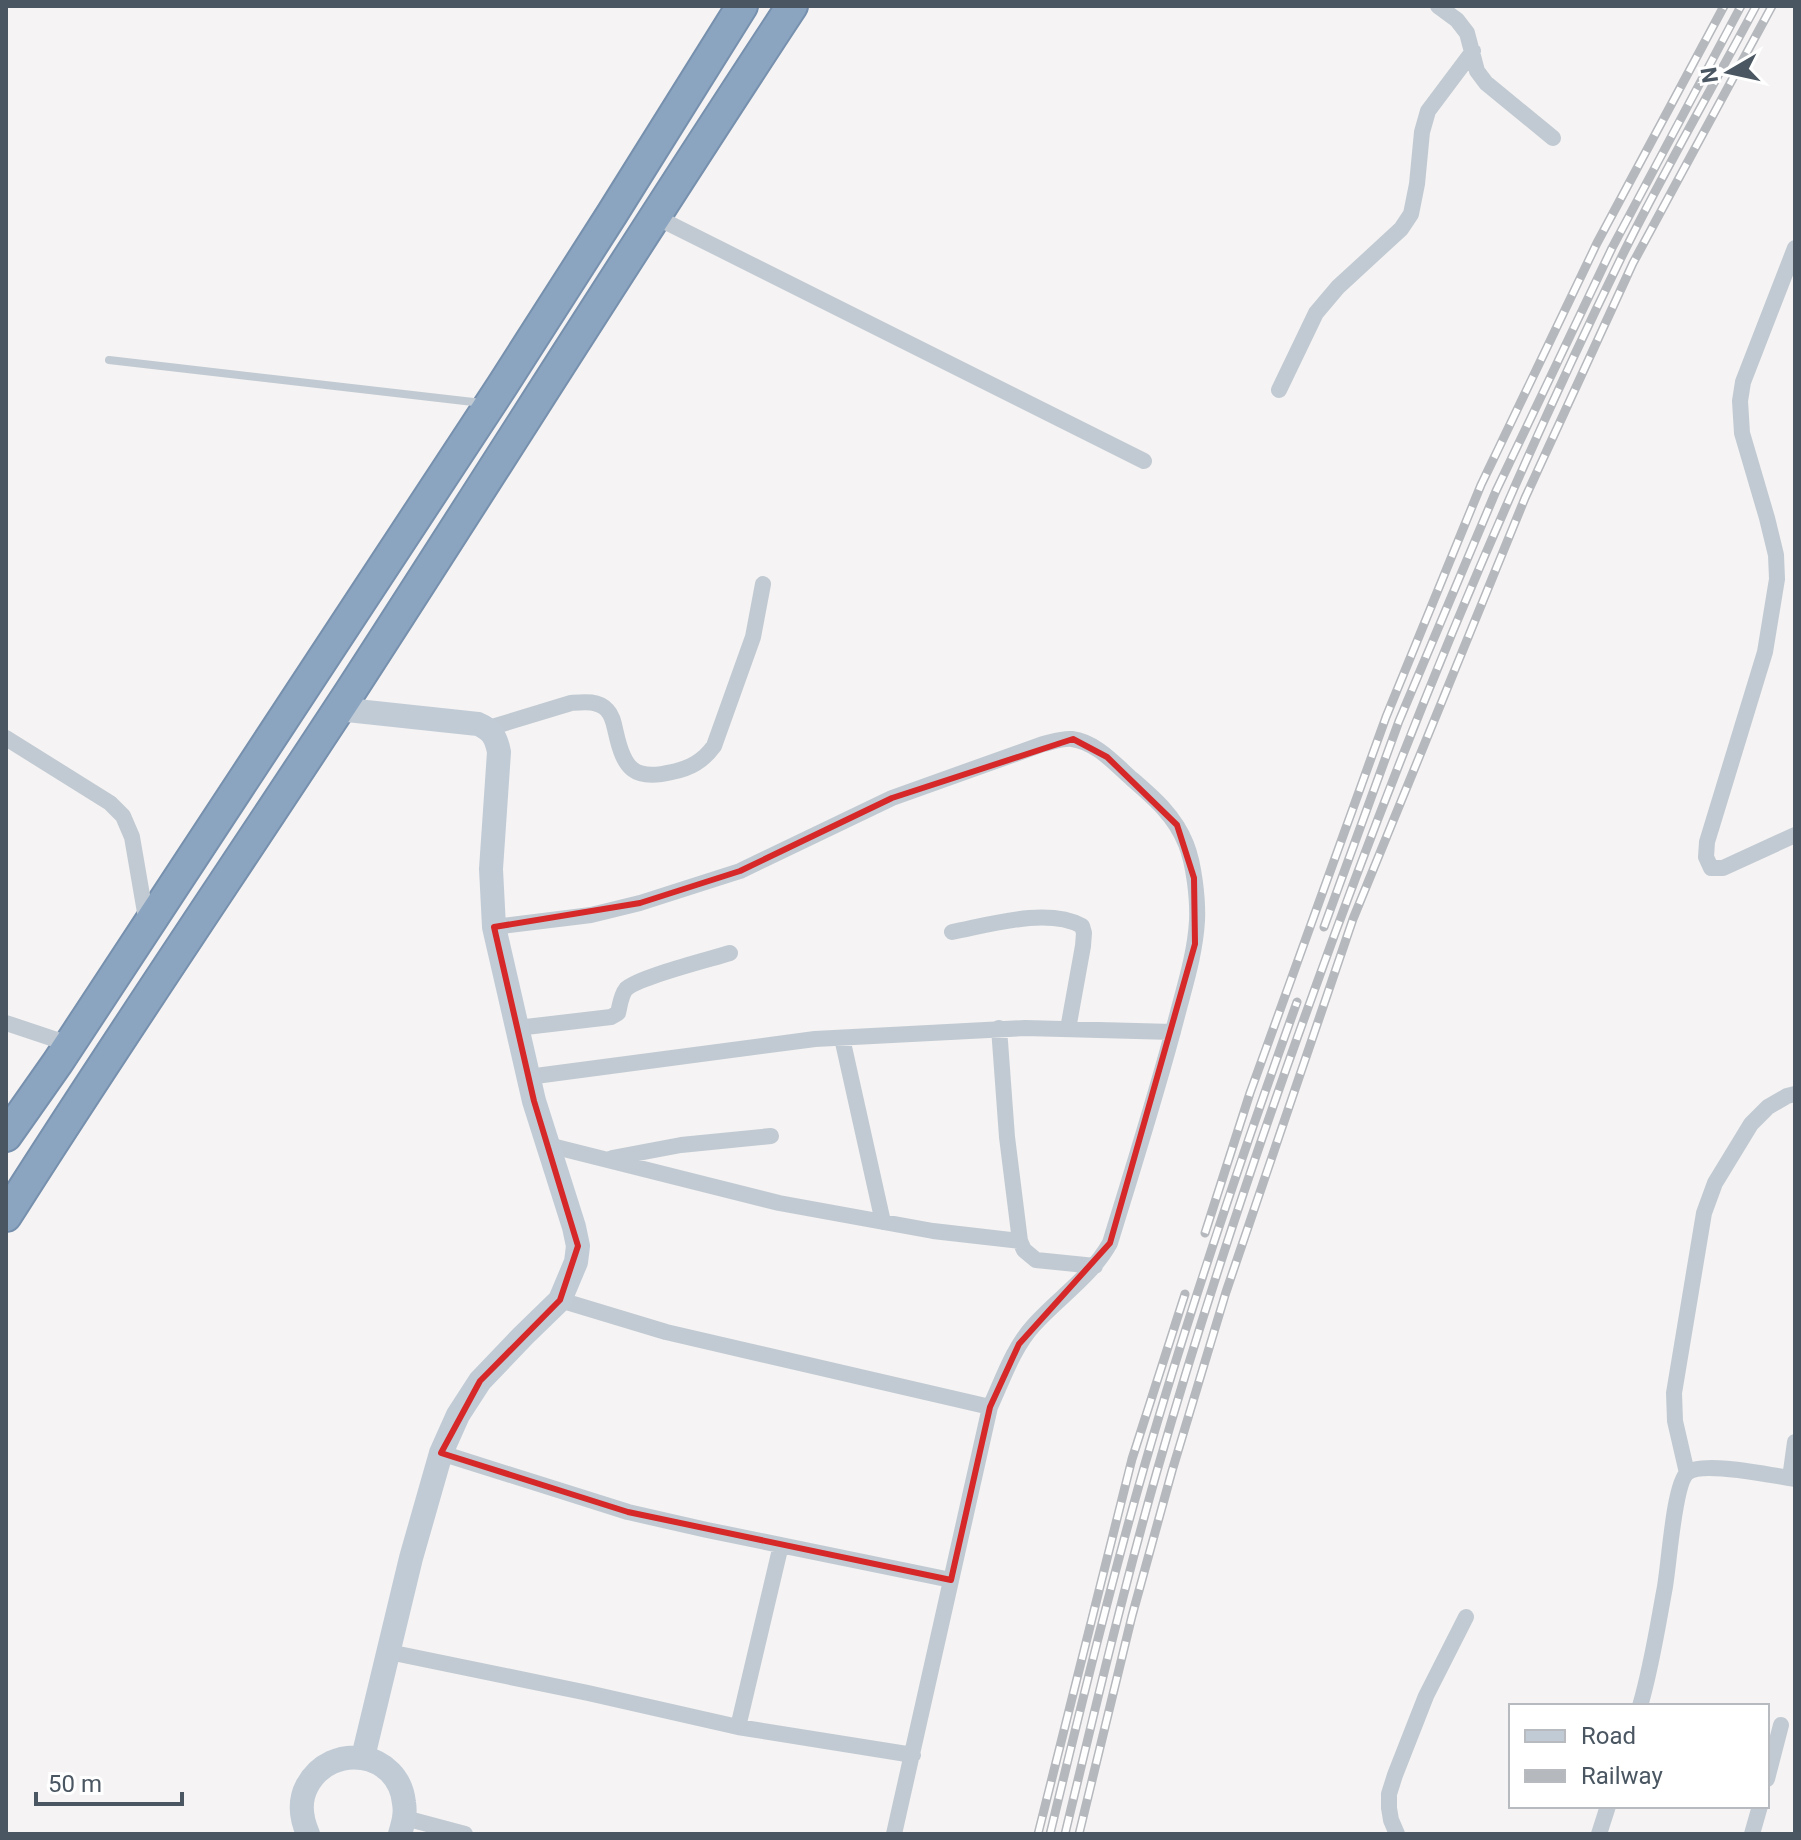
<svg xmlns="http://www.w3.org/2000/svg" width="1801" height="1840" font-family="Roboto,sans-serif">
  <rect width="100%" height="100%" fill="#f5f3f3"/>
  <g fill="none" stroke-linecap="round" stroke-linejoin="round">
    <defs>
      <path id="highway" d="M6,1136L58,1062L502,386L612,214L742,6
        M6,1216C118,1039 237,865 352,689C499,462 643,232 792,6"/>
    </defs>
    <!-- highway casing -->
    <use href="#highway" stroke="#7690ad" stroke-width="34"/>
    <!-- lane -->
    <path stroke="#c1cad2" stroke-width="8" d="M109,360L482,403"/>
    <!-- street -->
    <path stroke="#c1cad2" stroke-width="16" d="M1438,6L1457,20L1467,33L1477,71L1486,83L1553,138
      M656,217L1144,461
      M1795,248L1743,382L1740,401L1742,433L1767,518L1776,555L1777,579L1765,652L1707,842L1706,857L1711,868H1723L1795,835
      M1279,390L1316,313L1338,287L1401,229L1411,214L1417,184L1422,132L1428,111L1473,51
      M489,728L571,703C583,702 598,700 607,710C613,716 614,725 616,733C624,769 634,781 672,772C691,768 703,761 714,746L753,637L763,584
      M6,738L110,803L123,816L132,837L147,924
      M494,927L591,915L640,903L740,871L892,798L1043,744C1052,742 1062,738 1072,739C1096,742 1115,764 1132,779C1154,798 1175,816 1186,844C1194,864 1198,899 1197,921C1195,954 1185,985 1177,1016C1157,1093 1133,1168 1110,1243C1091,1277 1059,1297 1034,1325C1013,1348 1003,1379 990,1407L894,1834
      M952,932C989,925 1047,907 1082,926L1084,933L1083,946L1068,1029
      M6,1023L69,1044
      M517,1028L611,1017L618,1013C620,1005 621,995 626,989C638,977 711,959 730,953
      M999,1028L1007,1137L1020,1241L1024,1250L1036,1260L1095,1266
      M842,1038L883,1222
      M528,1077L815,1039L1025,1028L1173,1032
      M548,1145L779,1203L933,1231L1020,1241
      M612,1158L681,1145L771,1136
      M560,1300L666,1332L990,1407
      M441,1453L628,1512L707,1530L951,1580
      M1687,1473L1675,1421L1674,1393L1704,1213L1715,1183L1751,1124L1768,1107L1787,1096L1795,1094
      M1790,1478L1795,1442
      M389,1652L588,1693L738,1727L913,1755
      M1640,1706C1651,1669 1657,1630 1664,1592C1669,1570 1673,1486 1687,1473C1702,1460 1774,1476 1795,1479
      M738,1727L781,1545
      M1767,1779L1781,1725
      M405,1818L465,1834
      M1397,1834L1391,1820L1389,1808V1794L1395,1775L1426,1696L1466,1617
      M1599,1834L1608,1806
      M1752,1834L1760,1806"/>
    <!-- secondary -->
    <path stroke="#c1cbd6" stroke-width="24" d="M338,709L478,724C492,730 496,737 499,752L491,869L494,927L534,1101L574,1227L578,1246L576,1262L560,1300L523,1336L480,1381L458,1415L441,1453L411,1558L363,1757
      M308,1834C301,1818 299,1801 307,1786C331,1741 399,1751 404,1803C406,1814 403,1824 400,1834"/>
    <!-- highway -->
    <use href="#highway" stroke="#8ba5c1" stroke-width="30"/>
    <defs>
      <path id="rail" d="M1324,927L1399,721L1496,491L1612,248L1741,6
        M1205,1233L1250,1093L1386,717L1481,485L1597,243L1724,6
        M1038,1834L1132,1459L1185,1294
        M1050,1834C1080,1710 1110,1586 1145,1464C1190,1308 1242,1155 1297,1002
        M1065,1834C1094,1713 1123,1591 1157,1471C1203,1310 1256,1151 1313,994C1403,743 1504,497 1621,258C1663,173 1711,90 1756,6
        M1079,1834L1132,1616L1172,1471L1226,1292L1353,919L1525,498L1633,263L1772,6"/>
    </defs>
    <!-- rail casing -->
    <use href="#rail" stroke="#b5b8bd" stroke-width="9"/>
    <!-- rail -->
    <use href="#rail" stroke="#fff" stroke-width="6" stroke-dasharray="18" stroke-linecap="butt"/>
  </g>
  <!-- marked area -->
  <path fill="none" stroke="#d62828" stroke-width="6" stroke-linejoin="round" d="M1073,739L1107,757L1177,825L1194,878L1195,944L1110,1243L1019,1344L990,1407L951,1580L628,1512L441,1453L480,1381L560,1300L578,1246L534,1101L494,927L640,903L740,871L892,798Z"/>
  <!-- border -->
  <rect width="1801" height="1840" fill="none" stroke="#4a5661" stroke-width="16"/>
  <!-- legend -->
  <rect x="1509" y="1704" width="260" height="104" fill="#ffffff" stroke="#b7bbc0" stroke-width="2"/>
  <rect x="1525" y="1730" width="40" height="12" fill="#c1cbd6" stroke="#b7bbc0" stroke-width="2"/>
  <text x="1581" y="1744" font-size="24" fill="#4a5661">Road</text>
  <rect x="1525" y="1770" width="40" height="12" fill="#b5b8bd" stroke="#b7bbc0" stroke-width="2"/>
  <text x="1581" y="1784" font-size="24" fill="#4a5661">Railway</text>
  <!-- north arrow -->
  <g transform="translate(1729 72) rotate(261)" stroke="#ffffff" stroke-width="6" paint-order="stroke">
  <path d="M0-6L14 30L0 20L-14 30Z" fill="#4a5661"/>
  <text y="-12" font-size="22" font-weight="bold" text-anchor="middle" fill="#4a5661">N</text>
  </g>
  <!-- scale -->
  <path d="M36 1792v12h146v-12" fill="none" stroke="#4a5661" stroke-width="4"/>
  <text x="48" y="1792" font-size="24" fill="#4a5661" stroke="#ffffff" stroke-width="6" paint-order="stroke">50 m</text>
</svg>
